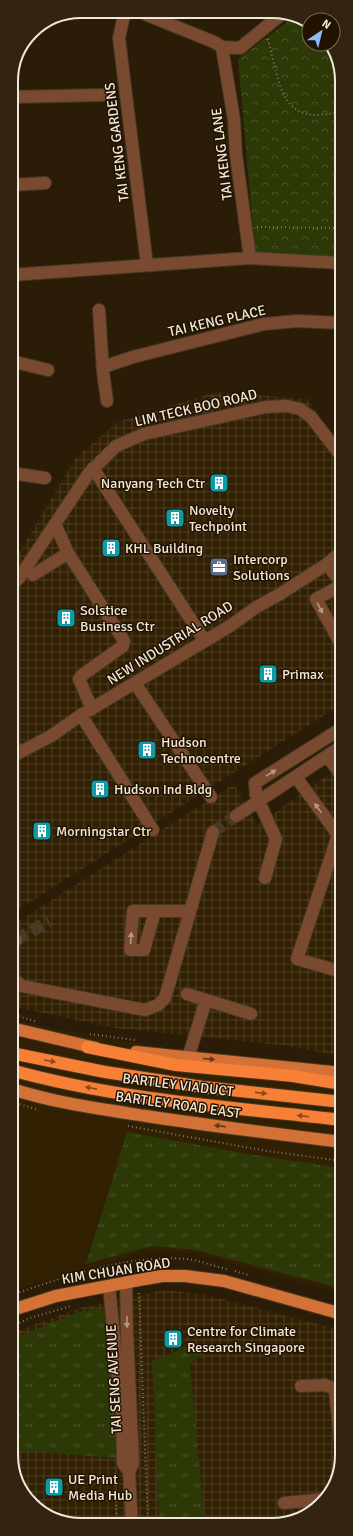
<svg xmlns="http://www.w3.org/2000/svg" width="353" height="1536" font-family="Signika,sans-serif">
  <defs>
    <pattern id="industrial-grid" width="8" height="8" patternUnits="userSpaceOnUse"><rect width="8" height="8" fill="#322003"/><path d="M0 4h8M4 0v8" fill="none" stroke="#504027"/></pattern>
    <pattern id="grass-tufts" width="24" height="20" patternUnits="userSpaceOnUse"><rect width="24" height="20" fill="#2c3806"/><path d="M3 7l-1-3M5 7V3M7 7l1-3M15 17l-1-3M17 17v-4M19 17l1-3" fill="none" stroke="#4b552a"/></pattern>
    <pattern id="park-crowns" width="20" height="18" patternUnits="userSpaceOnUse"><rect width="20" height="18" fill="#2c3806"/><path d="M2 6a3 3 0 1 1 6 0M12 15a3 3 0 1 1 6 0" fill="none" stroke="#4b552a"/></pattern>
  </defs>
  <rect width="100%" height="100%" fill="#2a1c06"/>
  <!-- industrial -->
  <path fill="url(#industrial-grid)" d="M216,392L308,399L341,451L342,704L11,914V566L77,456L118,422Z
    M342,765V1056L281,1045L115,1028L11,1006V926L234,784L257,825Z
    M164,1290L201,1294L342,1330V1459L324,1501L281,1524H67L31,1504L12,1464V1333L80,1308Z"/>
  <!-- built -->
  <path fill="#322003" d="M11,1020L205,1056L342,1068V1293L195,1253L148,1251L12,1290Z"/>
  <!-- grass -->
  <path fill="url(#grass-tufts)" d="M127,1132L248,1154L342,1168V1289L196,1250L151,1246L86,1264Z
    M96,1308L105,1311L114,1322L117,1458L12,1450V1339L79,1312Z
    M200,1343L205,1355L195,1359L190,1365L205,1524H159L152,1360Z"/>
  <!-- park -->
  <path fill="url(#park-crowns)" d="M295,16L309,25V44H329L341,72V258L255,252L238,59Z"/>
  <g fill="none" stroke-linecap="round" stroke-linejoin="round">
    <!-- minor-tunnel -->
    <path stroke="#483b26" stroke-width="12" stroke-dasharray="12 6" stroke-linecap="butt" d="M213,832L236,816
      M16,940L49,921"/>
    <defs>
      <path id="minor" d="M124,15L119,38L147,265
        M147,15L214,42L222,47L240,48L283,13
        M222,47L234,120L236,155L250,258
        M11,97L102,95
        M11,185L45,183
        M11,275L250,258L341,263
        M99,310L103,372L107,401
        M11,361L48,370
        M103,367L133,357L264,324L297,321L341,323
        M93,468L204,640
        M11,473L45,478
        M55,524L68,553L124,641L123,646L81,676L79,679L92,709
        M327,564L342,584
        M33,575L68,553
        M342,585L316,599L342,646
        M11,586L19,578L89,473L116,446L144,434L266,407L287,406L300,409L311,417L342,457
        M135,683L211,797
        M81,715L153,830
        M11,742L19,753
        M327,756L342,776
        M11,757L51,736L81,715L230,626L255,608L280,594L327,564L342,551
        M296,777L338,835L342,833
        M236,816L342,746
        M338,835L297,959L342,972
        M265,878L276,839L256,795L255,783L342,728
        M155,911L144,950H130L133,911H190
        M11,922L12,924
        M11,946L16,940
        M11,977L22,986L145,1010L158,1005L165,998L213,832
        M187,994L251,1014
        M188,1058L206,1000
        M126,1283L127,1332L133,1463L129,1472
        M109,1286L122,1414L123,1463L129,1472L132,1524
        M301,1386L325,1385L335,1389L342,1459
        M284,1503L325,1499"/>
      <path id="major" d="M11,1028L96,1048
        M136,1052L342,1073
        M12,1089C55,1103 100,1109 146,1116C211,1126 276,1134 342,1142
        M12,1310L56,1296L139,1280L162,1276H185L224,1281L342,1314"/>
      <path id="highway" d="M87,1047L176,1065L293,1076L342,1084
        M11,1053L105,1072L203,1087L342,1102
        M11,1070C118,1100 232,1107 342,1120"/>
    </defs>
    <!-- minor casing -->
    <use href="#minor" stroke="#463924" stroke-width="14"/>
    <!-- major casing -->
    <use href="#major" stroke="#463924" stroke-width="14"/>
    <!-- highway casing -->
    <use href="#highway" stroke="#463924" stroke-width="14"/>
    <!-- path -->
    <path stroke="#827664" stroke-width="2" stroke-dasharray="1 3" stroke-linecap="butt" d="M268,39C280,84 280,129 341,111
      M257,227L341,228
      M11,1014L35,1021
      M90,1034L135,1040
      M12,1102L39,1110
      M128,1126L267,1151L342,1161
      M235,1271L248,1275
      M139,1293L148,1524
      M12,1295C65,1276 130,1254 188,1259C201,1261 214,1266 227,1269
      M12,1326L30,1318L71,1306
      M115,1473L117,1524"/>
    <!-- minor -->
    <use href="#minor" stroke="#794a30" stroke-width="12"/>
    <!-- major -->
    <use href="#major" stroke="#d37136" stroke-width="12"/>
    <!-- highway -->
    <use href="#highway" stroke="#f78036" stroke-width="12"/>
  </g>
  <!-- one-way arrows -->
  <defs><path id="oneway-solid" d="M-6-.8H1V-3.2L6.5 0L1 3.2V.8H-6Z"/></defs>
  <g fill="#b59985">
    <use href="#oneway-solid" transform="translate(320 608) rotate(62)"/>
    <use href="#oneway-solid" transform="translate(271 773) rotate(-32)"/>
    <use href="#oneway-solid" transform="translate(318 808) rotate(-126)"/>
    <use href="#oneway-solid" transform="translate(131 938) rotate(-86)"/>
    <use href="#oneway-solid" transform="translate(127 1322) rotate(90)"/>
  </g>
  <g fill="#683916">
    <use href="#oneway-solid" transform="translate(209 1059) rotate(5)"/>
    <use href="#oneway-solid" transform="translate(220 1126) rotate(-173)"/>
  </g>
  <g fill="#8c4a1b">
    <use href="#oneway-solid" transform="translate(50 1061) rotate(11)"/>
    <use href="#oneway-solid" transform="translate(91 1088) rotate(-169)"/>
    <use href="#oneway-solid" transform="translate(261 1093) rotate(6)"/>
    <use href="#oneway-solid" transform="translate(303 1116) rotate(-173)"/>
  </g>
  <!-- icons -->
  <defs>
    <symbol id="building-square" viewBox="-11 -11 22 22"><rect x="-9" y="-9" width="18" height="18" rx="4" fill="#0f9aa8" stroke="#211300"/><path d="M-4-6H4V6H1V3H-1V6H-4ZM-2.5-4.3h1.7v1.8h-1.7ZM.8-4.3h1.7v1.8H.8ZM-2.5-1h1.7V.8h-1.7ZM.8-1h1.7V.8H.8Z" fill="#fff"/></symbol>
    <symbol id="office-square" viewBox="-11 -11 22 22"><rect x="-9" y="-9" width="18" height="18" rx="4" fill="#5c6f8a" stroke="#211300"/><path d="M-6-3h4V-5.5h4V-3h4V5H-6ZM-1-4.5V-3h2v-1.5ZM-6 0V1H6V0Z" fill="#fff"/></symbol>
  </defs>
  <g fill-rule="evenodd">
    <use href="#building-square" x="208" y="472" width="22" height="22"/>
    <use href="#building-square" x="164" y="507" width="22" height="22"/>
    <use href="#building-square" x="100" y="537" width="22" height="22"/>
    <use href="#office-square" x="208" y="556" width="22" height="22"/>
    <use href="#building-square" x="55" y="607" width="22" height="22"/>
    <use href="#building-square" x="257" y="663" width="22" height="22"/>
    <use href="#building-square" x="136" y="739" width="22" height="22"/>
    <use href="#building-square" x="89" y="778" width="22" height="22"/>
    <use href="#building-square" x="31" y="820" width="22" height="22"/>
    <use href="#building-square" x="162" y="1328" width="22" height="22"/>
    <use href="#building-square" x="43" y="1476" width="22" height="22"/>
  </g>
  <g text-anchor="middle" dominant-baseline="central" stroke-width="3" stroke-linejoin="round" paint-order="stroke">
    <!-- street labels -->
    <g font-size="14" fill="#f1e8da" stroke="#211300">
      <text transform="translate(117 142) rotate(-97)">TAI KENG GARDENS</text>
      <text transform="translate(222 154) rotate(-97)">TAI KENG LANE</text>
      <text transform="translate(217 321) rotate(-13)">TAI KENG PLACE</text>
      <text transform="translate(196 408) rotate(-13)">LIM TECK BOO ROAD</text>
      <text transform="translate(170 643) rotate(-32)">NEW INDUSTRIAL ROAD</text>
      <text transform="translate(178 1085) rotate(7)">BARTLEY VIADUCT</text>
      <text transform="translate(178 1105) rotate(8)">BARTLEY ROAD EAST</text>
      <text transform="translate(116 1271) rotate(-9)">KIM CHUAN ROAD</text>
      <text transform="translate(114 1379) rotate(-93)">TAI SENG AVENUE</text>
    </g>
    <!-- poi labels -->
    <g font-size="14" fill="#f1e8da" stroke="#211300" text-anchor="start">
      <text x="205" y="483" text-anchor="end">Nanyang Tech Ctr</text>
      <text x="189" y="510">Novelty<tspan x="189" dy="16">Techpoint</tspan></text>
      <text x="125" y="548">KHL Building</text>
      <text x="233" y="559">Intercorp<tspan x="233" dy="16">Solutions</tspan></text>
      <text x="80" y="610">Solstice<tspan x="80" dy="16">Business Ctr</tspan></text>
      <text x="282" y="674">Primax</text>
      <text x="161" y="742">Hudson<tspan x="161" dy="16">Technocentre</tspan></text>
      <text x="114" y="789">Hudson Ind Bldg</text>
      <text x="56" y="831">Morningstar Ctr</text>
      <text x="187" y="1331">Centre for Climate<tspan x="187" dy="16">Research Singapore</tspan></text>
      <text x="68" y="1479">UE Print<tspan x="68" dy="16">Media Hub</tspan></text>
    </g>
  </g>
  <!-- crop -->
  <path d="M0 0H353V1536H0ZM81 18H272A63 63 0 0 1 335 81V1455A63 63 0 0 1 272 1518H81A63 63 0 0 1 18 1455V81A63 63 0 0 1 81 18Z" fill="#322411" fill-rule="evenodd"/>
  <path fill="none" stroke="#f1e8da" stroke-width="2" d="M81 18H272A63 63 0 0 1 335 81V1455A63 63 0 0 1 272 1518H81A63 63 0 0 1 18 1455V81A63 63 0 0 1 81 18Z"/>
  <!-- north arrow -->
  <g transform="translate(321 32) rotate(35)"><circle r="19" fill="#211300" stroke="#746857"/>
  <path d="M0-3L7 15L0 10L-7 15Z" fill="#90b8fd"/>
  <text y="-6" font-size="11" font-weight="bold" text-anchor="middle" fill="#f1e8da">N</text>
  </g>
</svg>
